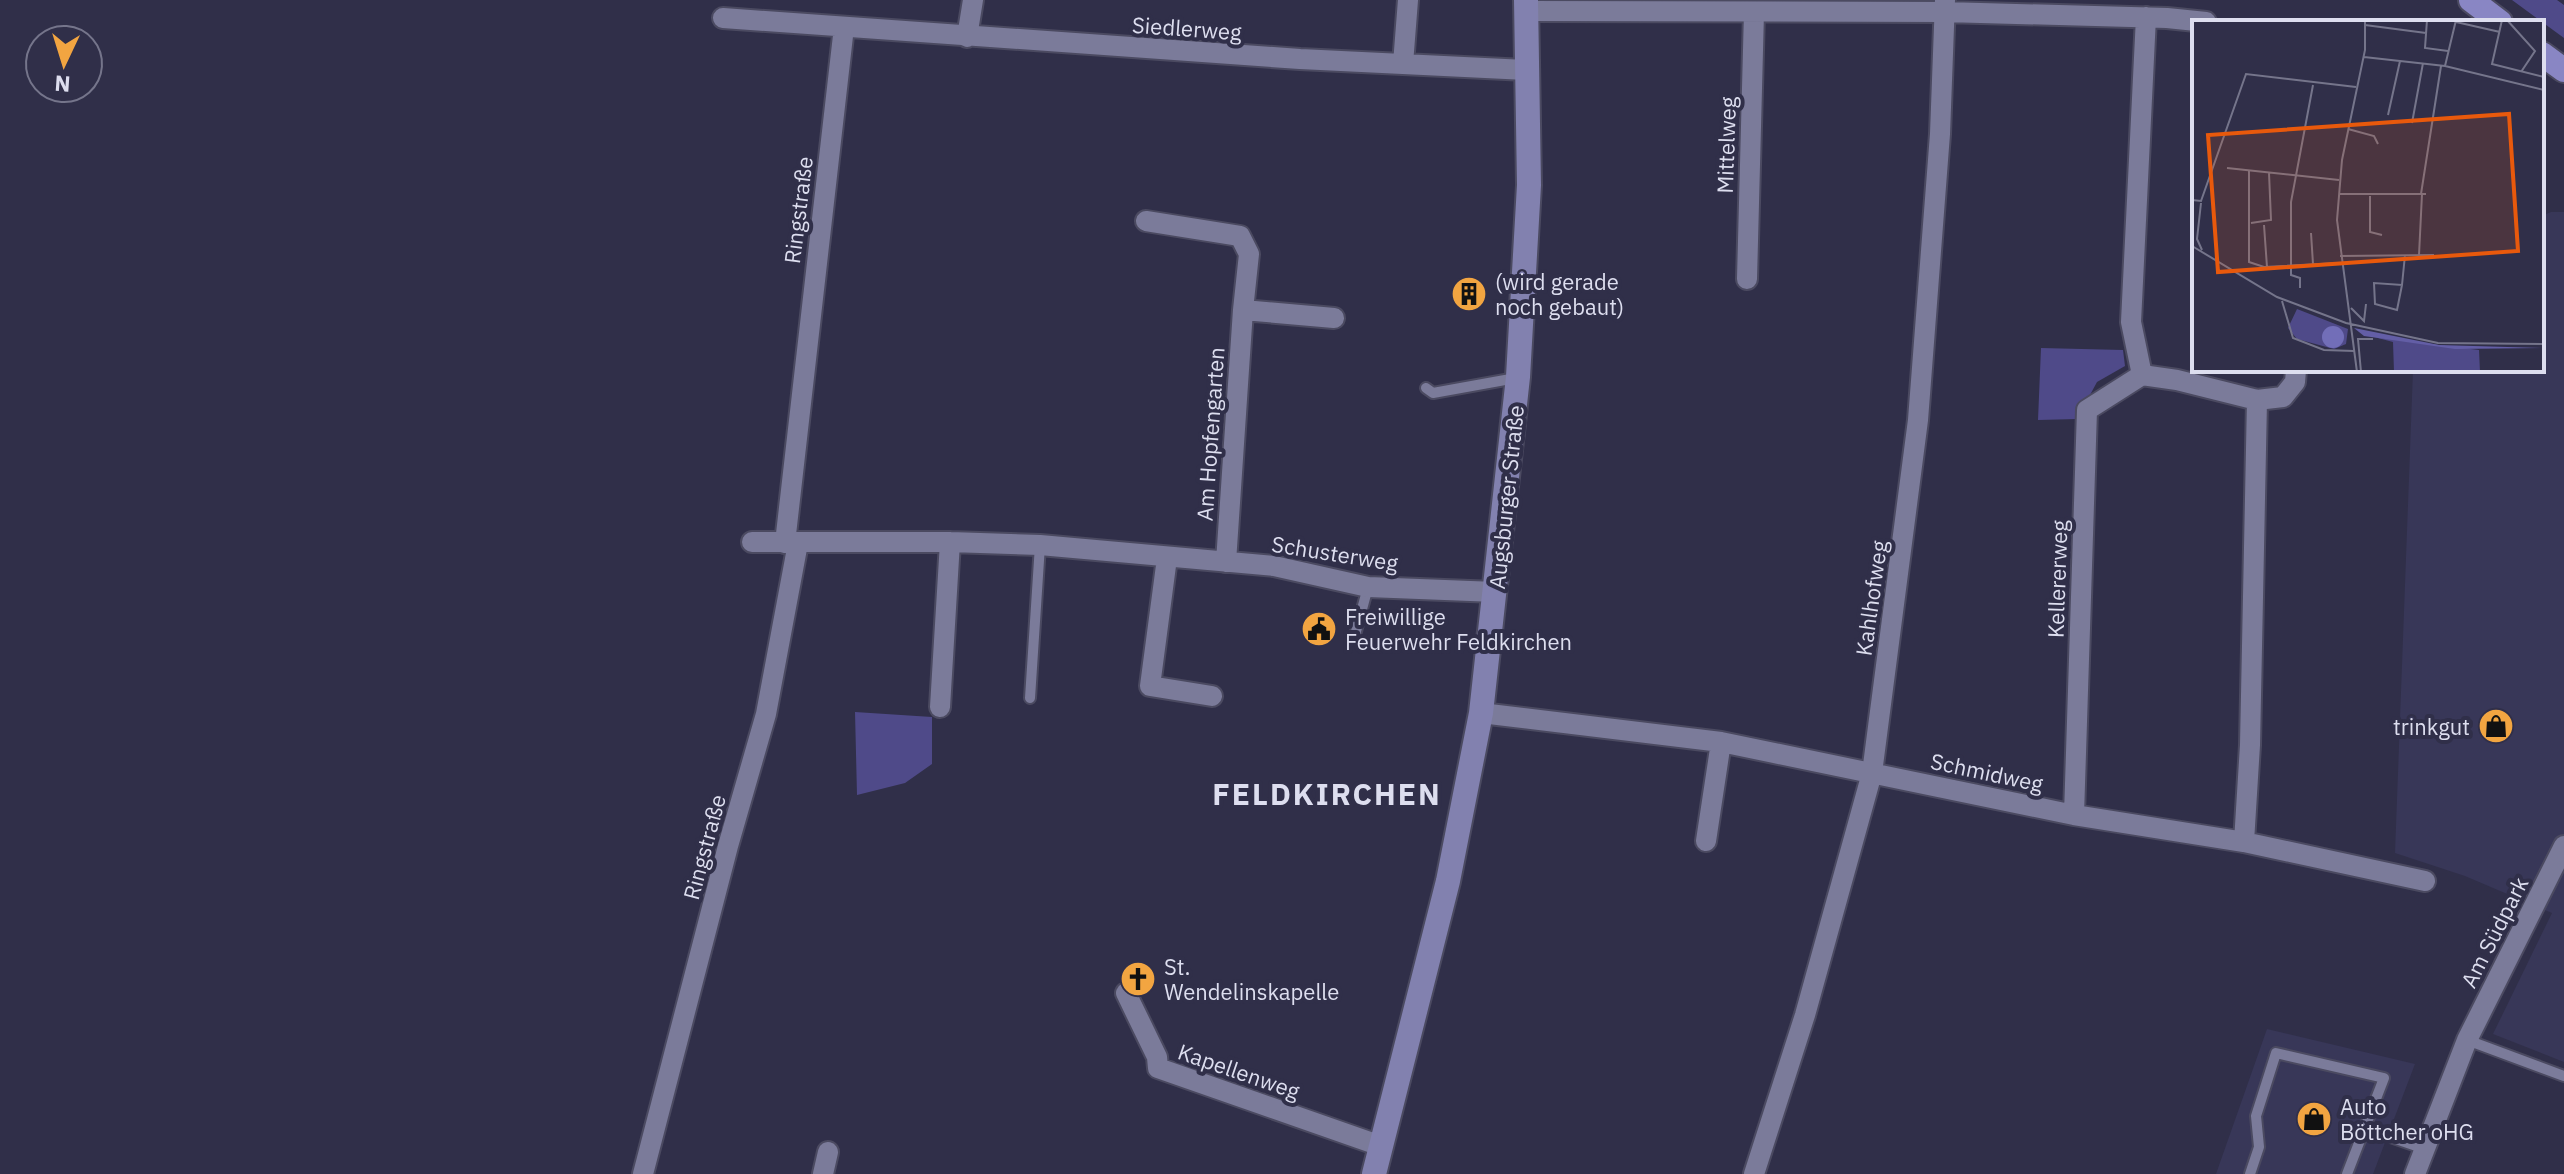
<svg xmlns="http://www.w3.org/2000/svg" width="2564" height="1174" font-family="'IBM Plex Sans',sans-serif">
  <rect width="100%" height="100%" fill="#302f49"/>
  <!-- built -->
  <path fill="#383758" d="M2551,212H2564V1062L2493,1034L2552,913L2465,876L2395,853L2413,370H2542V216Z
    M2267,1029L2415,1064L2373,1174H2216Z"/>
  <!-- green -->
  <path fill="#4f4a89" d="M2512,0H2557L2564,5V38Z
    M2041,348L2123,350L2125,366L2097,382L2077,419L2038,420Z
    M855,712L932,717V764L905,783L857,795Z"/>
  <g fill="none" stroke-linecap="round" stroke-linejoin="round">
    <defs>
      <path id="lane" d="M1426,388L1433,393L1516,378
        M1355,635L1368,587
        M1030,698L1040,545
        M2467,1040L2564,1076
        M2364,1128L2425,1149
        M2250,1174L2259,1147L2256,1116L2276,1053L2384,1078L2347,1174"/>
      <path id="street" d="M1526,11L1945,12L2167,18L2206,22
        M723,18L1300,59L1527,70
        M967,37L973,0
        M1403,64L1408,0
        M1146,221L1240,236L1249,254L1243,310L1226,562
        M1747,279L1754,12
        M1243,310L1334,318
        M2142,375L2131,322L2146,17
        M752,542H950L1040,545L1274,566L1368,587L1496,592
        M785,543L844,27
        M1167,558L1150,686L1212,696
        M940,707L950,542
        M1481,713L1721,742L2074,815L2244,842L2425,881
        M2074,815L2087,410L2142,375L2177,380L2257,400
        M1706,841L1721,742
        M2244,842L2250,745L2257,400L2283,397L2295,382L2296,370
        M1126,993L1157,1057L1158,1068L1381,1146
        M643,1174L728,846L766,714L798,543
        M823,1174L828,1152
        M1754,1174L1805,1015L1872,773L1918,420L1940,134L1945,0
        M2415,1174L2467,1040L2564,846"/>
      <path id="secondary" d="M1374,1174L1448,881L1481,713L1518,377L1529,185L1526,0"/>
      <path id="primary" d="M2471,0L2500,22
        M2542,54L2564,70"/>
    </defs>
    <!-- lane casing -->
    <use href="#lane" stroke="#4b4a61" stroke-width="14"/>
    <!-- street casing -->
    <use href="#street" stroke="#4b4a61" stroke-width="24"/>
    <!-- secondary casing -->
    <use href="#secondary" stroke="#4b4a61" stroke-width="28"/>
    <!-- primary casing -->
    <use href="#primary" stroke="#4b4a61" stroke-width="28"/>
    <!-- lane -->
    <use href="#lane" stroke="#7b7b9a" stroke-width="10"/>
    <!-- street -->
    <use href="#street" stroke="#7b7b9a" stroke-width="20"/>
    <!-- secondary -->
    <use href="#secondary" stroke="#8281af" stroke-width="24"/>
    <!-- primary -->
    <use href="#primary" stroke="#8986c4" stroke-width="24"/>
  </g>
  <!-- icons -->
  <defs>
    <symbol id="building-disc" viewBox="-11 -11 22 22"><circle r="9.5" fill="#f2a541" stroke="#302f49"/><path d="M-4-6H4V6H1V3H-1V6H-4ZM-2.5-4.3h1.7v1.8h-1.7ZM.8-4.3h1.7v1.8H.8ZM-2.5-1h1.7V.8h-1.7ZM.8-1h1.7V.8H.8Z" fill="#111"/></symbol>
    <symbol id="civic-disc" viewBox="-11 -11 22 22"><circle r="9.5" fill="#f2a541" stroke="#302f49"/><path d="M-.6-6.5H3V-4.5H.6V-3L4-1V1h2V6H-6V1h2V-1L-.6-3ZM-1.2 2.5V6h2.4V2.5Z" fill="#111"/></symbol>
    <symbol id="shop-disc" viewBox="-11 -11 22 22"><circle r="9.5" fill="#f2a541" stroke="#302f49"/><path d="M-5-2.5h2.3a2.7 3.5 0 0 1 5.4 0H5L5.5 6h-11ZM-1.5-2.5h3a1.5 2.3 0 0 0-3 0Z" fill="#111"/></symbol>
    <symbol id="church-disc" viewBox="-11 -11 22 22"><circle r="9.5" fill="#f2a541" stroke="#302f49"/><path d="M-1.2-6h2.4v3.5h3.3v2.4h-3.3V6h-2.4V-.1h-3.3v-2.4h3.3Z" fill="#111"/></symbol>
  </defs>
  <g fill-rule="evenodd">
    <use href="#building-disc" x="1449" y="274" width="40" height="40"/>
    <use href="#civic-disc" x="1299" y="609" width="40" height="40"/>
    <use href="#shop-disc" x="2476" y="706" width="40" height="40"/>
    <use href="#church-disc" x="1118" y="959" width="40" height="40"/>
    <use href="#shop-disc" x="2294" y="1099" width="40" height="40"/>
  </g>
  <g text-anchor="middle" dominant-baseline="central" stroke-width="8" stroke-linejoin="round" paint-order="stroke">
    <!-- street labels -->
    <g font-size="22" fill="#dddeef" stroke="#302f49">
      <text transform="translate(1187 28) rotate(4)">Siedlerweg</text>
      <text transform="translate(1726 145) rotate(-88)">Mittelweg</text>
      <text transform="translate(798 210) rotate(-83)">Ringstraße</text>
      <text transform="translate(1210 434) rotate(-86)">Am Hopfengarten</text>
      <text transform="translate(1506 497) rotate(-84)">Augsburger Straße</text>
      <text transform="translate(1335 553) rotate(9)">Schusterweg</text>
      <text transform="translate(2057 579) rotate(-88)">Kellererweg</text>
      <text transform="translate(1871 598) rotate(-82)">Kahlhofweg</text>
      <text transform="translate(1987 772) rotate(12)">Schmidweg</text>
      <text transform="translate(704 847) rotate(-75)">Ringstraße</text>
      <text transform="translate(2494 932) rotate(-63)">Am Südpark</text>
      <text transform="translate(1239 1071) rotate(19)">Kapellenweg</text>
    </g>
    <!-- poi labels -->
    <g font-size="22" fill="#dddeef" stroke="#302f49" text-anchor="start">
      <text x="1495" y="281">(wird gerade<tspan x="1495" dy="25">noch gebaut)</tspan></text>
      <text x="1345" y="616">Freiwillige<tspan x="1345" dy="25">Feuerwehr Feldkirchen</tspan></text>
      <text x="2470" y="726" text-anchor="end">trinkgut</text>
      <text x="1164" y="966">St.<tspan x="1164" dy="25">Wendelinskapelle</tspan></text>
      <text x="2340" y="1106">Auto<tspan x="2340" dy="25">Böttcher oHG</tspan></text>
    </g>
    <!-- district labels -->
    <g font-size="30" font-weight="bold" letter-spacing="2" fill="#dddeef" stroke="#302f49">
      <text x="1327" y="793">FELDKIRCHEN</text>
    </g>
  </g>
  <!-- overview -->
  <g transform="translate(2192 20)">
    <rect width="352" height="352" fill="#302f49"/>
    <path d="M105,289L156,309L154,324L142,329L105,319L96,308ZM182,317L287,330L288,352H202L201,322Z" fill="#4f4a89"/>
    <path d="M162,308L247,325L352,328L263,329L172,316Z" fill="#635ea6"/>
    <path d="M130 317a11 11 0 1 1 22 0a11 11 0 1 1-22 0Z" fill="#726eb8"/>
    <path fill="none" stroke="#75758b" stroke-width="2" d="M235,0L233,28L256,31M310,0L300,44L352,57M315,0L343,31L329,52M264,2L308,12M173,5L234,13M172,37L253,46L352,70M253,46L264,0M196,95L208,41M220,103L231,43M156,109L182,116L186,124M35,148L147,160M57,151V242L72,247L147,243M147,174H234M229,174L249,46M178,176V212L190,215M0,180L9,181L54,54L164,67M9,183L5,219L10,230M59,203L79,200L77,153M72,205L75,247M119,213L121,244M0,226L85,277L154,303L246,323L352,324M227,235L230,174M148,236L242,235M210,265L205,290L183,284L182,263L210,265L213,235M108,268V258L99,255V182L121,65M90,281L101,318L132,330L162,331M159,288L172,301L174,284M165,352L145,200L150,140L173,30V0M169,352L166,319H181"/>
    <path fill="#e8590c" fill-opacity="0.15" stroke="#e8590c" stroke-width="4" d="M317,94L326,231L26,252L16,115Z"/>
    <rect width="352" height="352" fill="none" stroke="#dddeef" stroke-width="4"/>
  </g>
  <!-- north arrow -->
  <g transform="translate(64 64) rotate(184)"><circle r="38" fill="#302f49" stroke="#75758b" stroke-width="2"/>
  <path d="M0-6L14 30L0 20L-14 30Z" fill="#f2a541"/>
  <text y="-12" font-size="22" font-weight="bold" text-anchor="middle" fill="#dddeef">N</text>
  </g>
</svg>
